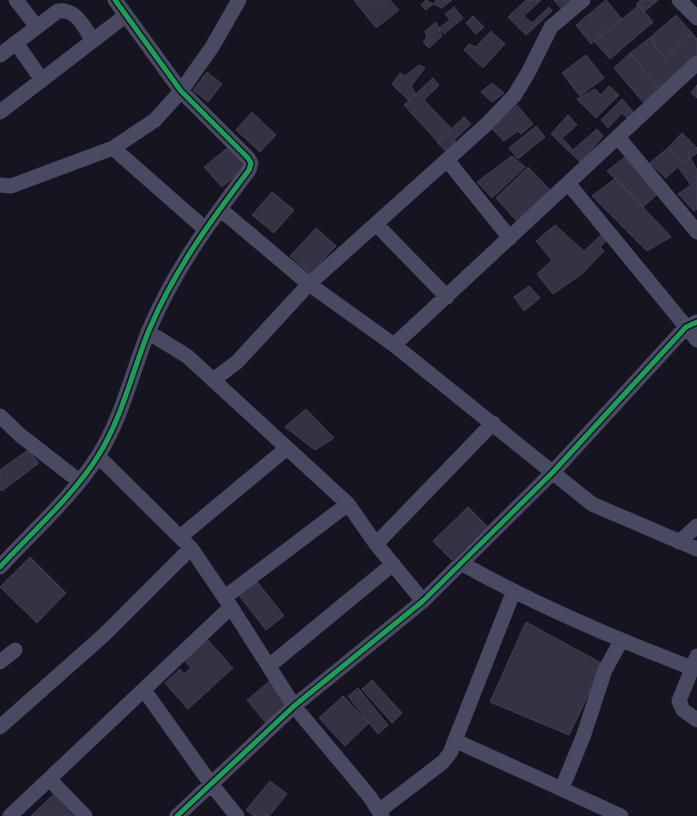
<svg xmlns="http://www.w3.org/2000/svg" width="697" height="816" font-family="'Work Sans',sans-serif">
  <rect width="100%" height="100%" fill="#161421"/>
  <!-- building -->
  <path fill="#343243" stroke="#433f54" d="M354,0H390L399,10L376,28Z
    M426,0L433,4L426,10L421,5Z
    M437,0H452L442,8L433,4Z
    M526,0H541L524,16L532,23L549,7L552,11L526,35L508,17Z
    M554,0H573L564,12Z
    M606,0L622,19L591,44L576,25Z
    M641,0H658L644,12L636,4Z
    M639,5L653,22L610,59L595,42Z
    M454,7L463,18L444,34L439,28L450,20L445,14Z
    M676,15L692,33L665,58L656,48L651,37Z
    M473,16L484,27L476,34L466,23Z
    M436,22L442,36L429,48L423,42L427,37L425,31Z
    M491,31L505,44L483,68L464,50L469,44L476,47Z
    M692,33L697,39V56L660,90L630,53L651,37L656,48L665,58Z
    M630,53L660,90L643,102L614,68Z
    M586,55L604,78L580,96L562,73Z
    M419,65L425,68L411,86L416,94L409,101L392,84L400,73L405,76Z
    M207,72L222,84L208,102L193,90Z
    M433,78L439,85L424,100L453,130L439,143L404,105Z
    M492,83L504,93L492,102L481,92Z
    M697,85V98L691,93Z
    M609,86L619,95L596,118L577,99L595,89L601,95Z
    M622,99L636,115L630,121L622,113L608,128L601,120Z
    M517,105L533,124L521,134L518,131L504,141L493,130Z
    M252,112L276,135L260,152L236,130Z
    M568,115L577,125L562,138L573,150L597,129L603,136L581,163L551,134Z
    M464,117L471,124L454,140L460,147L450,156L437,142Z
    M536,126L545,137L518,159L509,148Z
    M682,133L697,148V153L683,163L669,147Z
    M230,146L247,166L222,187L204,167Z
    M669,147L683,163L690,157L697,170V209L694,211L678,194L691,185L678,167L666,178L650,163Z
    M628,155L660,192L643,207L607,171Z
    M512,156L525,167L492,198L477,182Z
    M528,167L553,193L520,225L496,198Z
    M616,178L643,207L671,237L647,251L592,196Z
    M272,192L294,210L274,233L252,215Z
    M555,225L584,251L604,232L610,237L600,247L604,251L582,274L553,294L537,274L552,260L536,241Z
    M316,228L336,246L310,274L290,256Z
    M529,286L540,298L524,311L514,297Z
    M306,409L334,438L315,450L285,427Z
    M28,450L39,463L2,491L0,489V470Z
    M468,507L487,526L452,560L433,541Z
    M30,557L66,593L37,623L0,587Z
    M255,579L284,616L266,630L237,593Z
    M526,622L603,664L569,735L490,702Z
    M207,639L233,668L188,709L165,683L180,669L184,674L191,668L184,660Z
    M372,680L402,713L392,723L362,689Z
    M270,681L289,703L265,722L247,700Z
    M358,688L388,725L378,734L348,696Z
    M343,696L369,723L345,746L319,718Z
    M270,781L287,794L269,816H254L246,810Z
    M53,795L73,816H31Z"/>
  <g fill="none" stroke-linecap="round" stroke-linejoin="round">
    <!-- street -->
    <path stroke="#4a4962" stroke-width="15" d="M16,0L37,27
      M679,0L697,18
      M16,43L42,80
      M0,55L58,11C77,9 84,27 93,41
      M0,112L125,16
      M618,137L697,232
      M113,148L204,228
      M447,160L510,238
      M568,183L697,340
      M0,185L11,186L113,148L155,120L181,91L212,47L239,0
      M220,209L309,284L394,345L592,504L697,549
      M376,224L447,297
      M148,332L187,356L348,504L376,544L423,601
      M394,345L697,63
      M213,380L237,362L309,284L488,123L514,96L528,73L551,27L583,0
      M0,416L20,435L79,481
      M98,456L191,548L231,607L294,706L370,797L382,816
      M180,537L287,448
      M679,542L697,526
      M376,544L493,423
      M461,563C535,605 613,638 692,668
      M0,567C31,533 74,495 98,456C122,418 132,372 149,330C175,269 209,223 249,170L251,163L248,158L181,91L115,0
      M225,597L348,504
      M697,656L679,701L683,710L697,720
      M0,662L15,650
      M269,666L393,564
      M144,690L211,784L237,816
      M0,727L105,634L191,548
      M456,741L621,816
      M49,779L85,816
      M562,788L583,737L605,670L621,641
      M379,811L443,762L450,753L513,593
      M10,816L231,607
      M177,816L294,706L423,601L553,472L686,327L697,322"/>
    <defs>
      <path id="cycleway" d="M0,567C31,533 74,495 98,456C122,418 132,372 149,330C175,269 209,223 249,170L251,163L248,158L181,91L115,0
        M177,816L294,706L423,601L553,472L686,327L697,322"/>
    </defs>
    <!-- cycleway casing -->
    <use href="#cycleway" stroke="#130f26" stroke-width="8"/>
    <!-- cycleway -->
    <use href="#cycleway" stroke="#1a9f57" stroke-width="5"/>
  </g>
</svg>
